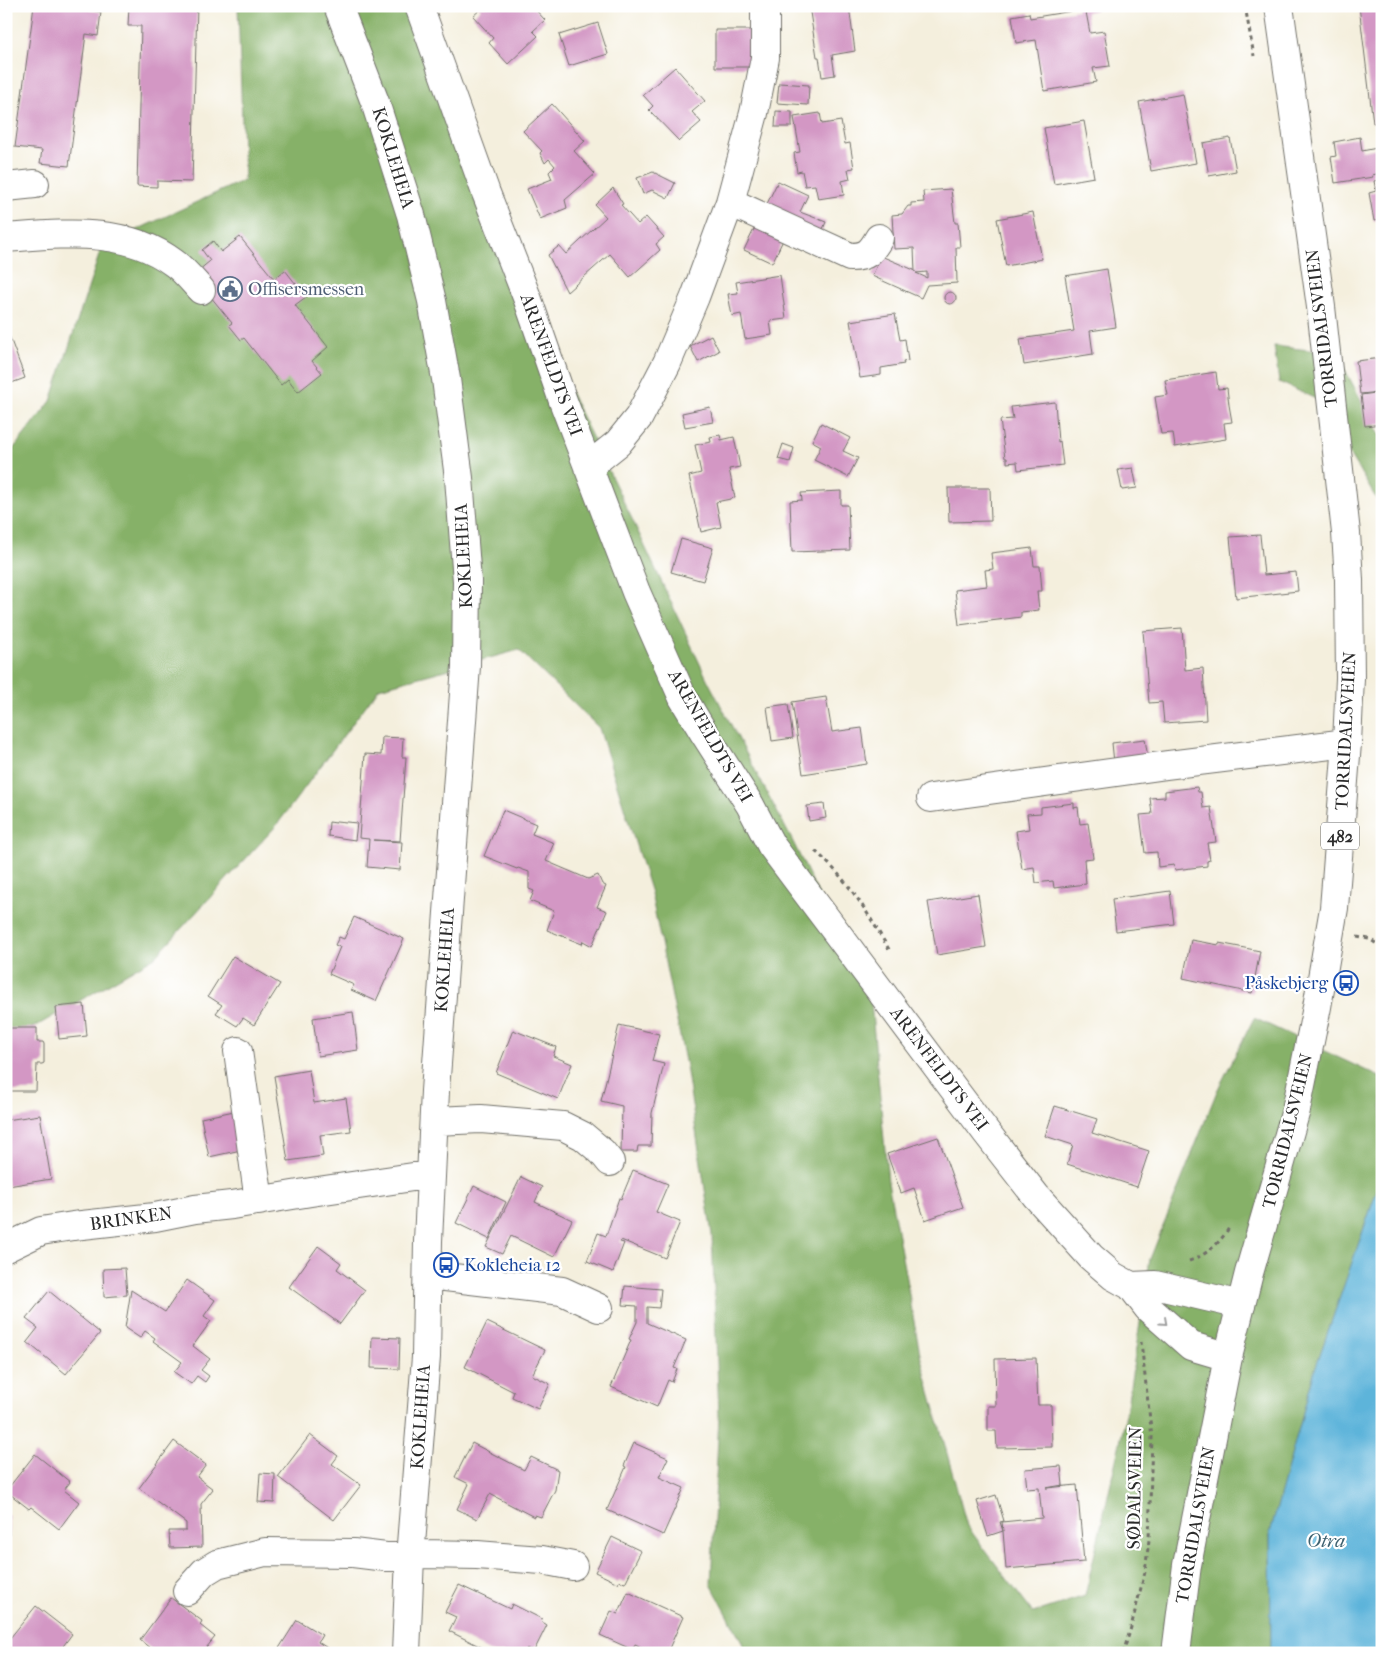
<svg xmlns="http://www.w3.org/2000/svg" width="1388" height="1659" font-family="'IM FELL French Canon',serif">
  <rect width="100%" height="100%" fill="#fff"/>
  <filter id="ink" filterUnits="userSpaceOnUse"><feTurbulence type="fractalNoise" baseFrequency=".02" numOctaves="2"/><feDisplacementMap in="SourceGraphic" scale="10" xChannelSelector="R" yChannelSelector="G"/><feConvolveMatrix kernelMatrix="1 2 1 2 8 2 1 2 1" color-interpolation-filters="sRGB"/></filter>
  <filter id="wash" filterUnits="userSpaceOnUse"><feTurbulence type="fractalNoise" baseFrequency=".0096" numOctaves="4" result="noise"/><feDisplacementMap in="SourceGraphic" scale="20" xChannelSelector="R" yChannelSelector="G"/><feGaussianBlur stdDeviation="1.12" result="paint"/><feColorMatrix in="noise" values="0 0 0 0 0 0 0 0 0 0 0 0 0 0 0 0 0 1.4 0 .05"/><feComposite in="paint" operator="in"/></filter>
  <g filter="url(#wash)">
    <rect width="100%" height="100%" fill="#f4efdd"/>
    <!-- forest -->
    <path fill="#86b168" stroke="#586e4a" d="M238,6H415L557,365L633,521L708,681L792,840L871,1002L888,1182L921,1359L967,1526L1033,1613L1085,1596L1124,1425L1150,1259L1217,1091L1254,1018L1382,1078V1176L1315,1369L1270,1533L1271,1653H748L711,1584L719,1415L712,1235L686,1066L651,893L599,728L519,650L379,688L276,826L155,957L38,1025L6,1040V458L51,401L102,246L244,180Z
      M1274,346L1336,353L1382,439V508L1316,399L1279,382Z"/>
    <!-- water -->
    <path fill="#5db4da" stroke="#447082" d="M1382,1176V1653H1271L1270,1533L1315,1369Z"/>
    <g id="blocks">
      <!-- building -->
      <path fill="#d397c4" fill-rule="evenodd" d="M34,6H90L89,10L101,12L98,36L86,34L69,166L40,163L42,150L15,147Z
        M129,6H197L192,182L157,181V187L137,186L141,26H128Z
        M478,6H532L545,20L533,31L538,36L508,64L489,43L493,38L473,16L481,9Z
        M809,6H849L855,51L832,55L835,75L822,77L819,57H817Z
        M1077,6H1097V10L1086,12L1090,33L1104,31L1110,66L1093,68L1096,82L1044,91L1036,40L1016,43L1012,16L1029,13L1030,18L1078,10Z
        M1359,6H1382V122L1373,123Z
        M598,23L608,54L569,66L559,35Z
        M715,30H751V67H715Z
        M675,67L705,101L692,112L701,122L679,141L649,110L653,106L643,95Z
        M779,83L809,85L808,105L777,103Z
        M1183,94L1196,163L1151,171L1139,102Z
        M552,104L585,141L574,151L595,174L565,200L567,208L540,219L527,189L552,179L549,172L555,166L549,159L545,163L540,153L542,151L523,131Z
        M776,111L792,112V127H775Z
        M820,113L822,124L841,121L845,144L850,143L854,168L848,169L850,179L842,181L844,195L818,199L815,185L805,186L802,171L797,172L794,153L800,152L794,117Z
        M1084,121L1094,177L1054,184L1044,128Z
        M1360,137L1362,151L1377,148L1381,173L1372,175L1373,177L1335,183L1331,157L1336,156L1334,142Z
        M1230,138L1236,171L1209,176L1203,143Z
        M653,172L675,183L668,198L652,190L643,194L637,178Z
        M1382,179V219L1374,221L1369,193L1376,191L1374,181Z
        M778,181L808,195L800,212L826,222L820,236L764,210Z
        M613,188L623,204L621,205L638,224L646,217L664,237L656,244L660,250L630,277L610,254L567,292L548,255L559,246L566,254L606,217L595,205Z
        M951,189L955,223H958L960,247H956L957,283L927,285L921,298L872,276L881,256L914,270L915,272L914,248L894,249L892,215L902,214L908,206H911V203L924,202L923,191ZM927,272V278L916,273Z
        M1033,212L1042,259L1006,266L997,219Z
        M757,223L785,236L772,263L744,250Z
        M240,237L274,279L285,270L306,297L295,305L328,347L312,361L322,373L298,392L288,379L281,385L244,338L241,340L229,325L232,323L193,275L210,261L202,250L213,241L221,252Z
        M1107,269L1116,327L1090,331L1093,354L1024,365L1020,339L1074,331L1065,276Z
        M780,275L786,319L770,321L772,335L745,339L741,314L732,316L728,294L738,293L736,282Z
        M944 298a6 6 0 1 1 12 0a6 6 0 1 1-12 0Z
        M895,314L900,340L905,339L908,361L903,362L904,364L881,368V375L860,378L850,321Z
        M6,327L25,378L6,385Z
        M711,335L719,351L698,362L690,346Z
        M1382,358V392L1360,394L1356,361Z
        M1216,372L1218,389L1227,388L1229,405L1232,422L1224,423L1226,439L1175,447L1173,433L1161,434L1155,397L1168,395L1165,380Z
        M1382,392V424L1365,426L1361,395Z
        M1055,402L1058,442L1060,441L1063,465L1018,470L1017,462L1007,463V458H1005L1000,420L1013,419L1011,407Z
        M710,407L713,422L685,427L682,413Z
        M821,423L850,438L843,451L858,458L848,477L814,460L821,446L812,441Z
        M720,435L721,440L734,437L740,467L729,469L735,498L716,502L721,527L701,532L689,476L701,473L695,445L711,442L710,437Z
        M783,444L794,448L790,462L778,459Z
        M1133,468L1137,488L1122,490L1118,470Z
        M948,488H990L991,521L949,522Z
        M841,491V505H848L850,550L792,552L790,501L802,500L801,493Z
        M1260,535L1264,575L1296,572L1298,591L1236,598L1230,537Z
        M681,539L713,548L703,581L671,572Z
        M1032,548L1034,566H1040L1042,591H1037L1039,610L1021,612V617L959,625L955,590L987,586L985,570L993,569L991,553Z
        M1182,628L1185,670L1203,668L1206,720L1164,723L1162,702L1149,703L1143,631Z
        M826,697L832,732L862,728L867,764L803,774L792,702Z
        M788,704L793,738L772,741L767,707Z
        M382,737L403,738L402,757H406L400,841L373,840L402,842L400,870L367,867L369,839L359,838L365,754L381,755Z
        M1145,739L1148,758L1114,763L1112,743Z
        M1197,787L1198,792H1201L1203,808L1211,807L1216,842L1207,843L1210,860L1207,861V866L1175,870L1174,865L1158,867L1157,852L1145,853L1140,815L1152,814L1150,798L1165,797V791Z
        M1074,803V808L1078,807L1080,824L1088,823L1093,858L1084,859L1086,884L1054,888L1053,881L1036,883L1034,867L1022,869L1016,831L1029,829L1027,814L1041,813V807Z
        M824,804L826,818L809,821L807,806Z
        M503,810L536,824L532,834L554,843L546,861L588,879L598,875L602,884L606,886L597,907L607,911L592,946L583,941L582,944L547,930L554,911L530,901L534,891L529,889V872L518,868L517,869L484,856Z
        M336,821L357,823L355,840L328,836L329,822L336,823Z
        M1170,891L1174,924L1116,931L1112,899Z
        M978,894L986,947L937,955L928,902Z
        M354,917L404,939L376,1001L351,990L354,985L329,974L340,947L335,945L339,937L344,939Z
        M1191,940L1219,945V943L1260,951L1252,993L1183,978Z
        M233,956L280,984L254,1025L243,1018L237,1026L216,1013L222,1005L208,996Z
        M84,1004L87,1036L59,1039L56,1007Z
        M353,1012L358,1050L318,1056L313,1018Z
        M619,1025L659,1034L652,1061L664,1064L652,1113L651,1146H638L637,1152H621L622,1106L601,1101Z
        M6,1028H37V1042H43L44,1044V1063L42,1064H37L36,1091H6Z
        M513,1030L556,1047L553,1056L572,1064L558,1099L496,1073Z
        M309,1070L314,1103L346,1098L351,1131L320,1135L323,1156L288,1161L274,1076Z
        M1055,1106L1097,1119L1092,1133L1149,1151L1137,1187L1067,1164L1073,1145L1045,1136Z
        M234,1111L241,1150L209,1157L201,1118Z
        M40,1115L51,1179L8,1186L6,1178V1120Z
        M938,1137L963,1207L925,1220L914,1188L901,1193L887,1154Z
        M633,1170L668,1184L656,1212L680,1222L665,1258L621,1240L620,1242L624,1243L613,1272L587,1261L598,1233L606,1236L619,1198L621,1199Z
        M521,1177L542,1187L535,1202L572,1220L554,1257L511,1236L502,1254L486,1247Z
        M474,1186L506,1202L489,1239L456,1223Z
        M318,1246L341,1263L337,1269L365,1290L340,1324L289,1287Z
        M125,1268L127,1295L104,1297L103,1269Z
        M187,1280L215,1300L204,1316L211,1321L193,1346L210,1359L201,1370L209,1376L205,1382L197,1376L191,1384L174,1372L182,1362L153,1341L155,1338L145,1331L140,1338L125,1328L131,1290L165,1312Z
        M625,1286L661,1289L659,1308L647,1307V1323L686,1340L674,1368L677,1369L672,1382L668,1380L657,1407L611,1387L631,1340L629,1339L637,1322V1306L623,1305Z
        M49,1291L100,1333L66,1374L27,1342L38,1328L26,1319Z
        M487,1322L545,1350L532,1375L550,1384L538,1409L512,1397L514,1392L465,1367Z
        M372,1337L400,1338L399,1369L371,1368Z
        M1036,1358L1038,1405H1051L1052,1447L997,1448L996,1431H988V1406H996L995,1359Z
        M310,1435L338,1456L332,1464L361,1485L334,1520L278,1477Z
        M174,1441L206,1465L197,1477L213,1489L201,1504L202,1547L170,1548L169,1531H186V1523L139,1488Z
        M472,1443L524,1470L531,1457L558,1470L555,1490L541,1517L535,1515L534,1517L490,1494L477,1519L457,1509L469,1484L455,1477Z
        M634,1443L668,1458L659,1477L684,1488L663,1535L607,1510L626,1467L624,1466Z
        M35,1454L70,1482L64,1490L79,1502L59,1529L31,1507L29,1509L6,1491Z
        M1061,1466L1063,1485L1046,1488L1077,1485L1084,1562L1006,1569L1003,1531L988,1536L977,1501L996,1495L1004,1521L1000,1522L1003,1531L1002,1522L1042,1518L1039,1488L1027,1489L1025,1469Z
        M260,1473L275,1474L274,1503L258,1502Z
        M6,1514H8L9,1536H6Z
        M612,1537L641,1551L625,1583L619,1581L618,1583L595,1572Z
        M459,1585L510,1609L512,1604L542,1619L541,1621L547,1625L534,1651L527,1648L525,1653H493L449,1631L456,1617L445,1612Z
        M628,1592L683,1617L667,1653H654L635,1644L633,1650L600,1635L611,1611L618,1614Z
        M171,1598L202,1621L200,1625L215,1637L202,1653H156L140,1640Z
        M36,1606L72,1634L61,1649L66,1653H11L6,1649V1643Z
        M297,1620L322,1635L318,1642L335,1653H276Z"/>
    </g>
  </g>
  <g filter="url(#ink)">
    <use href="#blocks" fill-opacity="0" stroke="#717069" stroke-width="1"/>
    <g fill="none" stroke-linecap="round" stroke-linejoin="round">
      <defs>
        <path id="minor" d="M338,6L375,102L411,215L432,301L446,379L459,478L467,581L466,666L435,1091L428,1241L426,1357L410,1557L406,1653
          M419,6L486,193L528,300L563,401L636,592L683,698L704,733L750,805L771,845L986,1132L1036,1196L1091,1257L1113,1276L1131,1286L1148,1308L1191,1346L1228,1357
          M6,187L35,184
          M730,202L850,257C867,257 871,252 879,238
          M6,238C63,234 125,226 174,263C184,270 192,280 201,290
          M588,467L618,443L639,417L667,363L695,297L730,202L754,113L765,58V6
          M931,798L1167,765L1347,743
          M238,1051L259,1201
          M435,1121L481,1119L563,1126L583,1136L602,1152L610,1162
          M6,1248L41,1231L73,1226L155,1217L195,1209L232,1205L311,1192L413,1177H431
          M428,1277L437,1276L562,1291L599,1308
          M1131,1286L1155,1285L1241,1305
          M187,1591L204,1572L217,1564L265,1552L353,1553L386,1557H410L421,1554L477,1555L542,1560L573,1566"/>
        <path id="major" d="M1176,1653L1187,1565L1228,1357L1249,1273L1296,1110L1317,1007L1334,908L1347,743L1350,678L1349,580L1346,533L1321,307L1279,6"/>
      </defs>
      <!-- minor casing -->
      <use href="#minor" stroke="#717069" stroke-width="30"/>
      <!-- major casing -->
      <use href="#major" stroke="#717069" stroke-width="30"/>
      <!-- path -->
      <path stroke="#717069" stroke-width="3" stroke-dasharray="4 4" stroke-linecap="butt" d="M1245,6L1254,56
        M815,851C849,880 869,915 891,953
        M1357,937L1369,939L1382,947
        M1189,1261C1207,1255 1221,1242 1230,1226
        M1123,1653L1130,1631L1145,1572L1149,1540L1152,1437L1141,1342"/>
      <!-- minor -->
      <use href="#minor" stroke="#fff" stroke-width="28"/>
      <!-- major -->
      <use href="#major" stroke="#fff" stroke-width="28"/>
    </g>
    <!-- one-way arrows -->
    <defs><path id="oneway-chevron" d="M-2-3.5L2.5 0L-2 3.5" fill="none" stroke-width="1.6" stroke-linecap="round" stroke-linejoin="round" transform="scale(1.25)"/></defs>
    <use stroke="#a0a0a0" href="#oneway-chevron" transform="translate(1164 1322) rotate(42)"/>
  </g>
  <!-- icons -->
  <defs>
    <symbol id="civic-ring" viewBox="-11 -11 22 22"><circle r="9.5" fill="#fff" stroke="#5c6f8a" stroke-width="1.5"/><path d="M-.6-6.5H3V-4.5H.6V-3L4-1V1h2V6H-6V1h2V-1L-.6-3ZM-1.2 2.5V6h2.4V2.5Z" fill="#5c6f8a"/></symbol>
    <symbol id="bus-ring" viewBox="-11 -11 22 22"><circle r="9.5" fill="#fff" stroke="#1a4fb4" stroke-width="1.5"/><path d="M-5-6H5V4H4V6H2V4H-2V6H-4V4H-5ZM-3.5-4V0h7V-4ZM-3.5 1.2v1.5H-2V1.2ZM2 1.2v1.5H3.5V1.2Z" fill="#1a4fb4"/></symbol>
  </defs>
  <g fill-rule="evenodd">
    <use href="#civic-ring" x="216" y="275" width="28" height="28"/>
    <use href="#bus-ring" x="1332" y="969" width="28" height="28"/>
    <use href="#bus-ring" x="432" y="1251" width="28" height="28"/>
  </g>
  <g text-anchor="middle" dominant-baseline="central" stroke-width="4.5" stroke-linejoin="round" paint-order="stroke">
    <!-- shield labels -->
    <rect fill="#fff" stroke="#6b6b6b" stroke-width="1" x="1321" y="822.5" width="38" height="27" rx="4"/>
    <g font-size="16" font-weight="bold" fill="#2b2b2b">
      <text x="1340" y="836">482</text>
    </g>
    <!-- street labels -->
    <g font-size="18" fill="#2b2b2b" stroke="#fff">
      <text transform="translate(393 158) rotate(73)">KOKLEHEIA</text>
      <text transform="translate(1322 328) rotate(-97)">TORRIDALSVEIEN</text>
      <text transform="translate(551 365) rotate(70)">ARENFELDTS VEI</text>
      <text transform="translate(464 556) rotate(-93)">KOKLEHEIA</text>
      <text transform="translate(1346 731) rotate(-87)">TORRIDALSVEIEN</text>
      <text transform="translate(710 736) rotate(60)">ARENFELDTS VEI</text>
      <text transform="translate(445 960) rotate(-86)">KOKLEHEIA</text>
      <text transform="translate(939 1069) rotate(53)">ARENFELDTS VEI</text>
      <text transform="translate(1288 1131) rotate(-76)">TORRIDALSVEIEN</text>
      <text transform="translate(131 1219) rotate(-8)">BRINKEN</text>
      <text transform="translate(421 1417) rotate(-86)">KOKLEHEIA</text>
      <text transform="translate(1135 1488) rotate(-89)">SØDALSVEIEN</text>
      <text transform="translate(1196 1525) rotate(-80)">TORRIDALSVEIEN</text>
    </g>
    <!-- service labels -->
    <g font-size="18" fill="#4e5e75" stroke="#fff" text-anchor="start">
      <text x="248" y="289">Offisersmessen</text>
    </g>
    <!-- transit labels -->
    <g font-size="18" fill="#164399" stroke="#fff" text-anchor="end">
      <text x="1328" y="983">Påskebjerg</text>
      <text x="464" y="1265" text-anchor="start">Kokleheia 12</text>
    </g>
    <!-- water labels -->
    <g font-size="19" font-style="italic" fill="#3f6271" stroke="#fff">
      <text x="1326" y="1541">Otra</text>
    </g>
  </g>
  <!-- margin -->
  <rect width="1388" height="1659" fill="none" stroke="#fff" stroke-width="25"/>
</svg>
